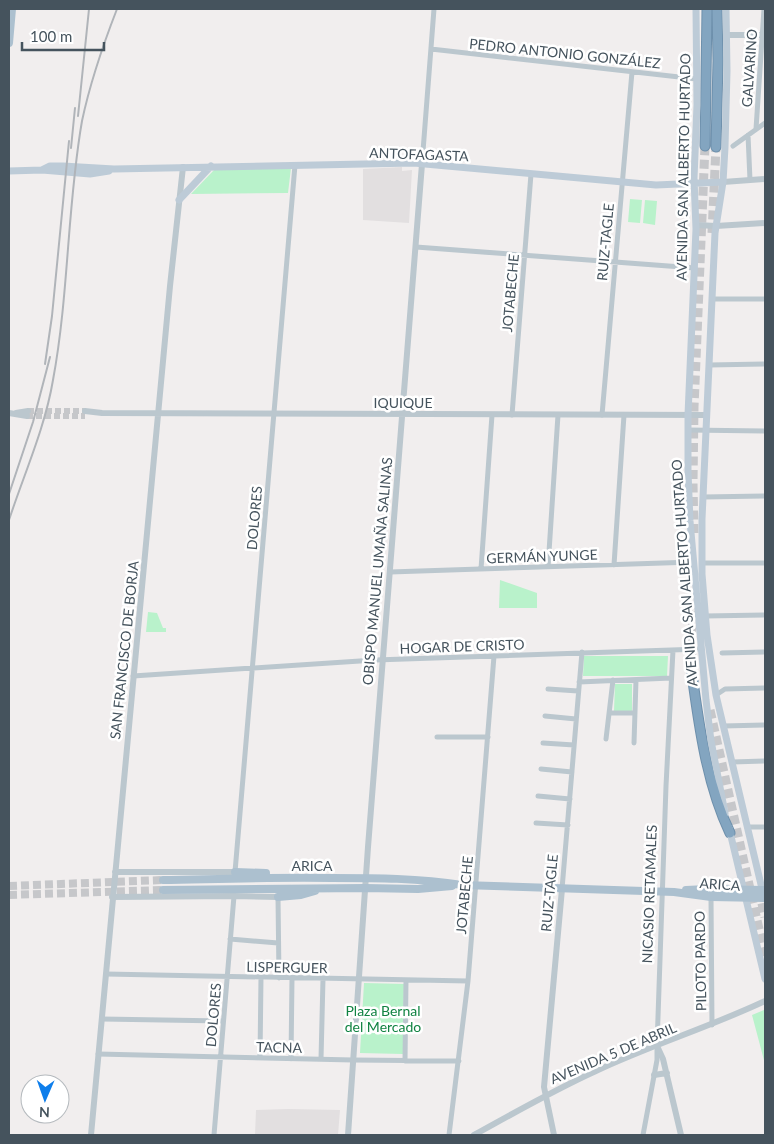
<svg xmlns="http://www.w3.org/2000/svg" width="774" height="1144" font-family="Lato,sans-serif">
  <rect width="100%" height="100%" fill="#f1eeee"/>
  <!-- education -->
  <path fill="#e2dfe0" d="M402,167V171L412,170L409,223L363,220V169Z
    M288,1109L340,1110L338,1135H255L256,1110Z"/>
  <!-- green -->
  <path fill="#b9f2cb" d="M291,168L288,193L191,194L215,169Z
    M630,199L642,200L640,223L628,222Z
    M645,200L657,201L655,225L643,223Z
    M500,580L537,593V608H499Z
    M148,612L157,613L163,628H166V632H146Z
    M584,656H668L667,676H583Z
    M615,684H632V711H614Z
    M364,983L404,984L403,1054L360,1053Z
    M764,1010L765,1011V1064L752,1015Z"/>
  <g fill="none" stroke-linecap="round" stroke-linejoin="round">
    <!-- tertiary-tunnel -->
    <path stroke="#c6c7ca" stroke-width="6" stroke-dasharray="6 3" stroke-linecap="butt" d="M28,411H85
      M27,416H85"/>
    <!-- primary-tunnel -->
    <path stroke="#c6c7ca" stroke-width="8" stroke-dasharray="8 4" stroke-linecap="butt" d="M9,886L163,880
      M9,895L163,890"/>
    <!-- motorway-tunnel -->
    <path stroke="#c6c7ca" stroke-width="9" stroke-dasharray="9 4.5" stroke-linecap="butt" d="M712,233L716,147
      M694,533L693,483L694,407L705,146
      M692,674L691,633L697,602
      M710,710L765,956
      M759,890L765,917"/>
    <defs>
      <path id="motorway" d="M705,146L707,9
        M716,147L718,61L717,9
        M692,674C699,726 707,785 730,833"/>
    </defs>
    <!-- motorway casing -->
    <use href="#motorway" stroke="#6e90ac" stroke-width="11"/>
    <!-- minor -->
    <path stroke="#bbc7ce" stroke-width="5" d="M431,49L697,79
      M756,129L764,9
      M748,135L750,180
      M733,146L765,123
      M422,164L434,9
      M416,247L695,268
      M712,299H765
      M709,365L765,364
      M512,415L531,174
      M602,415L632,72
      M688,430L765,431
      M703,497L765,496
      M702,563H765
      M614,565L624,415
      M548,567L558,415
      M481,569L492,415
      M390,572L694,562
      M705,616L765,615
      M722,653L765,652
      M133,676L375,660L701,649
      M579,682L671,678
      M548,689L578,691
      M716,695L725,689L765,688
      M611,713H635
      M545,716L576,719
      M723,726L765,725
      M437,737H488
      M606,739L613,680
      M543,743L574,745
      M634,743L636,680
      M732,762L765,761
      M541,769L572,772
      M538,796L570,799
      M536,823L568,825
      M747,827H765
      M235,872L295,165
      M562,889L582,652
      M278,897L279,978
      M711,897L712,1025
      M230,939L278,943
      M106,974L468,981
      M102,1019L223,1021
      M98,1054L353,1060L459,1061
      M260,1058L261,977
      M291,1059L292,978
      M321,1059L323,979
      M405,1061L406,980
      M214,1135L234,896
      M449,1135L468,981L494,656
      M643,1135L657,1060V1046L666,786L673,650"/>
    <!-- tertiary -->
    <path stroke="#bbc7ce" stroke-width="6" d="M726,35H765
      M723,182L765,179
      M696,225L716,226L765,223
      M85,411L102,413L707,415
      M9,413L27,416
      M16,413L28,411
      M115,872H235
      M112,897L234,896L278,897
      M657,1046L663,1059L681,1135
      M654,1075L667,1073
      M91,1135L170,286L183,167
      M348,1135L368,847L422,164
      M474,1135C514,1113 554,1090 596,1071C651,1045 710,1027 765,1001
      M554,1135L544,1087L562,889"/>
    <!-- secondary -->
    <path stroke="#bdcbd7" stroke-width="7" d="M696,9L697,105L694,178L696,229L688,415V472L690,521L706,700L711,741L725,813
      M726,9L727,71L725,147L723,182L715,233L702,519V574L707,635L716,695L763,893
      M42,170L50,166H63L114,169L414,163L656,185L723,182
      M9,171L42,170L90,174L109,171
      M179,200L211,166
      M729,828L765,979"/>
    <!-- primary -->
    <path stroke="#acc0cf" stroke-width="8" d="M9,43L12,9
      M235,872L266,873
      M163,880C219,879 275,877 332,878C375,878 419,878 462,885L674,892L711,897L765,898
      M163,890L365,888L418,889L452,886
      M686,890L707,889L765,890
      M278,897L301,895L315,891"/>
    <!-- motorway -->
    <use href="#motorway" stroke="#83a5c0" stroke-width="9"/>
    <!-- rail -->
    <path stroke="#b0b4b9" stroke-width="2" d="M78,116L89,9
      M71,148L75,108
      M45,364L52,316L69,141
      M9,494L33,422L50,357
      M9,520C24,474 45,428 53,380C69,294 67,206 82,121C90,83 103,45 117,9"/>
  </g>
  <g text-anchor="middle" dominant-baseline="central" stroke-width="5" stroke-linejoin="round" paint-order="stroke">
    <!-- street labels -->
    <g font-size="14" fill="#45535d" stroke="#fff">
      <text transform="translate(565 53) rotate(6)">PEDRO ANTONIO GONZÁLEZ</text>
      <text transform="translate(749 68) rotate(-86)">GALVARINO</text>
      <text transform="translate(419 154) rotate(2)">ANTOFAGASTA</text>
      <text transform="translate(683 167) rotate(-89)">AVENIDA SAN ALBERTO HURTADO</text>
      <text transform="translate(605 242) rotate(-85)">RUIZ-TAGLE</text>
      <text transform="translate(510 293) rotate(-85)">JOTABECHE</text>
      <text x="403" y="402">IQUIQUE</text>
      <text transform="translate(254 518) rotate(-85)">DOLORES</text>
      <text transform="translate(542 556) rotate(-2)">GERMÁN YUNGE</text>
      <text transform="translate(377 571) rotate(-85)">OBISPO MANUEL UMAÑA SALINAS</text>
      <text transform="translate(684 573) rotate(-94)">AVENIDA SAN ALBERTO HURTADO</text>
      <text transform="translate(462 646) rotate(-2)">HOGAR DE CRISTO</text>
      <text transform="translate(124 650) rotate(-84)">SAN FRANCISCO DE BORJA</text>
      <text x="312" y="865">ARICA</text>
      <text transform="translate(720 884) rotate(4)">ARICA</text>
      <text transform="translate(549 893) rotate(-85)">RUIZ-TAGLE</text>
      <text transform="translate(649 894) rotate(-88)">NICASIO RETAMALES</text>
      <text transform="translate(464 895) rotate(-85)">JOTABECHE</text>
      <text transform="translate(700 961) rotate(-91)">PILOTO PARDO</text>
      <text transform="translate(287 967) rotate(1)">LISPERGUER</text>
      <text transform="translate(213 1015) rotate(-85)">DOLORES</text>
      <text transform="translate(279 1047) rotate(1)">TACNA</text>
      <text transform="translate(613 1053) rotate(-23)">AVENIDA 5 DE ABRIL</text>
    </g>
    <!-- park labels -->
    <g font-size="14" fill="#118342" stroke="#fff">
      <text x="383" y="1010">Plaza Bernal<tspan x="383" dy="16">del Mercado</tspan></text>
    </g>
  </g>
  <!-- border -->
  <rect width="774" height="1144" fill="none" stroke="#45535d" stroke-width="20"/>
  <!-- north arrow -->
  <g transform="translate(45 1099) rotate(182)"><circle r="24" fill="#ffffff" stroke="#b5babe"/>
  <path d="M0-4L9 19L0 12L-9 19Z" fill="#0e7eeb"/>
  <text y="-8" font-size="14" font-weight="bold" text-anchor="middle" fill="#45535d">N</text>
  </g>
  <!-- scale -->
  <path d="M22 42v8h82v-8" fill="none" stroke="#45535d" stroke-width="2.5"/>
  <text x="30" y="42" font-size="15" fill="#45535d" stroke="#ffffff" stroke-width="4" paint-order="stroke">100 m</text>
</svg>
